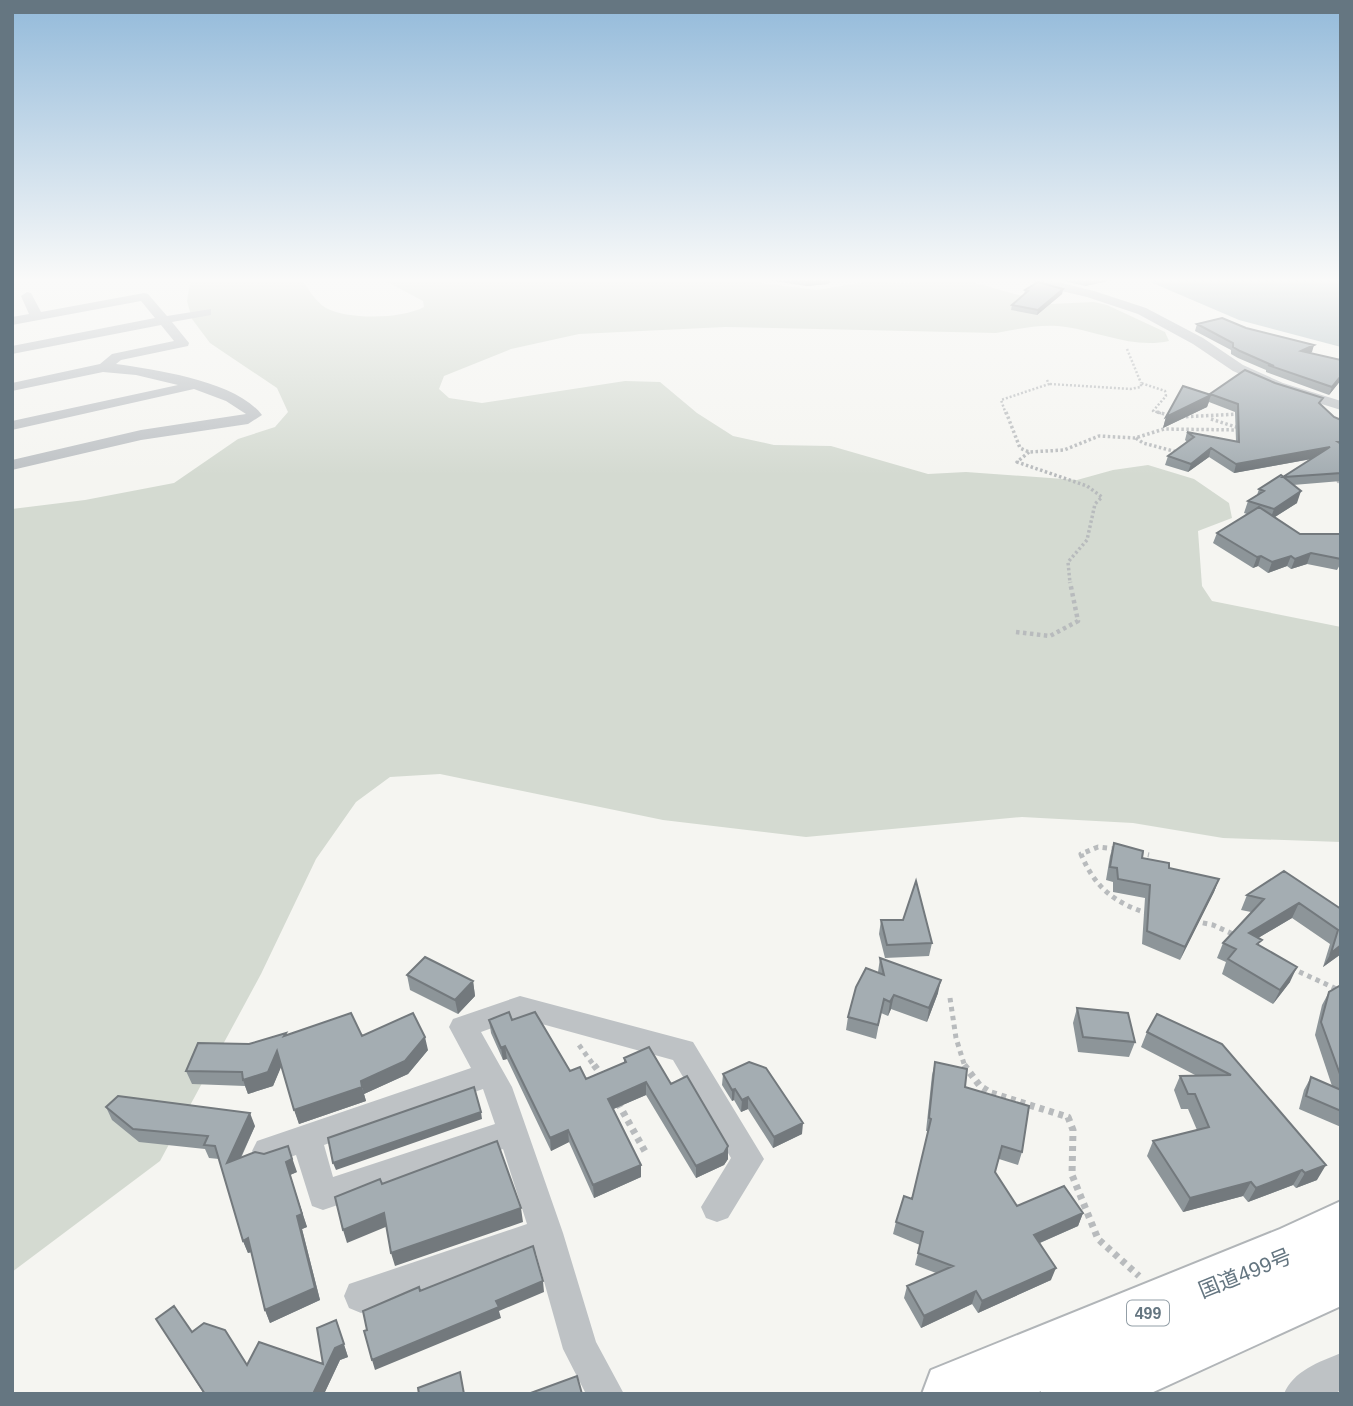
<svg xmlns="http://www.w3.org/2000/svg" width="1353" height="1406" font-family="Arial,'Noto Sans JP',sans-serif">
  <rect width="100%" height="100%" fill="#f5f5f1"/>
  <!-- green -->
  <path fill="#d4dad1" d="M191,278H301C308,289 316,302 326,308C348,320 402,319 424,307L423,301L380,278H462L493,282L528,278H746L760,283L817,290L865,282L908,283L962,279L1050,304L1094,302L1107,305L1165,332L1169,341C1134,349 1100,332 1066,327C1043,323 1018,329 996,333L725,327L579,334L511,349L444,376L439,389L449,398L482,403L625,381L660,382L697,413L733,436L774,445L831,446L928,474L966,472L1077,480L1113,470L1148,465L1194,479L1229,503L1232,518L1198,531L1202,586L1212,601L1341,627V842L1223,838L1133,823L1022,817L806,837L663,820L440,774L390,777L356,802L316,859L261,974L160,1161L12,1272V509L85,500L174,483L238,439L275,427L288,412L277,388L210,343L192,319L187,301Z"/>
  <!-- water -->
  <path fill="#b5c2c5" d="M1141,278H1341V347L1239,320Z"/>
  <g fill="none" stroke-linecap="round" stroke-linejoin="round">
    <defs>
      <path id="highway" d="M1341,1201V1306L1149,1394H1040L1041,1391L1035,1394H922L931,1370L1280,1229Z"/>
    </defs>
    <!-- highway casing -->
    <use href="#highway" stroke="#b1b5b8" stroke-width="4"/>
    <!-- path-far4 -->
    <path stroke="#b8bbbd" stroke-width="2.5" stroke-dasharray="2 2" stroke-linecap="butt" d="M1127,349L1141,383
      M1050,384L1130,389L1141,387V383L1165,391L1166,396L1153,411L1164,414
      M1006,414L1001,400L1049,384L1047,380"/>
    <!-- path-far3 -->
    <path stroke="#b8bbbd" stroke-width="3.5" stroke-dasharray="2.5 2.5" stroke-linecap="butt" d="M1006,412L1020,448L1029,452L1064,450L1099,436L1135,438L1164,429L1240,430
      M1157,412L1172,416
      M1181,417L1239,414
      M1211,419L1239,428
      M1136,438L1143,443L1177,452
      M1029,452L1017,462L1087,486L1102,497L1095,504L1087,540L1068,562L1070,583
      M1334,477L1341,484"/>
    <!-- path-far2 -->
    <path stroke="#b8bbbd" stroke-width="4.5" stroke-dasharray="3.5 3.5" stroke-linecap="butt" d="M1016,632L1050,636L1078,621L1070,582"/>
    <!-- path-far1 -->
    <path stroke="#b8bbbd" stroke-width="5" stroke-dasharray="4.5 4.5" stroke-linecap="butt" d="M1116,849L1098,847L1081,854C1094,886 1114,903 1147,913
      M1139,853L1149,855
      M1194,921L1213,925L1235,935
      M1291,968L1341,991
      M950,998L956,1038L965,1067
      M579,1045L595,1067"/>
    <!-- path -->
    <path stroke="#b8bbbd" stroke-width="7" stroke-dasharray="5 5" stroke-linecap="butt" d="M594,1065L603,1077
      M964,1065L980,1086L991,1093L1068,1117L1073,1130L1072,1175L1098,1239L1139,1276
      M618,1103L647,1155"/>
    <!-- street -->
    <path fill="#bec2c5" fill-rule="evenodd" d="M1028,278H1042L1094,291L1146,308L1203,338L1243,365L1283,383L1341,401V410L1273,389L1233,371L1193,344L1138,314L1087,297L1040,286Z
      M27,292L31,293L41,312L144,293L148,294L167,316L211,309V315L172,322L189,343L188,346L121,360L116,364C157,370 236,381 262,415L248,424L141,440L12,470V460L141,430L246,414L226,401L194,389L12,430V421L178,385L136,375L103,372L12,391V383L100,364L112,354L174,341L161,325L12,354V346L155,318L141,301L12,325V317L29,314L21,296Z
      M520,996L693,1042L764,1159L728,1218L717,1222L706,1218L701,1207L731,1158L673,1060L520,1018L481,1032L512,1087L563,1233L596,1342L624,1394H586L563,1349L536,1253L361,1313L349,1308L344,1296L349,1284L527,1224L503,1149L323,1210L312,1206L296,1155L268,1165L257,1161L252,1151L257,1141L471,1068L449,1027L453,1019ZM483,1089L495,1124L333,1177L324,1145Z
      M1341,1353V1390L1334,1394H1284C1293,1371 1319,1362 1341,1353Z"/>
    <!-- highway -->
    <use href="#highway" fill="#fff" fill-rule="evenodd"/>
  </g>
  <!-- wall -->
  <path fill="#8d9599" d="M834,278L828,284L806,286L753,278Z
    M1050,278H1113V280L1085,286Z
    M1063,289L1062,294L1037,315L1011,310L1012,305L1024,294L1025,290Z
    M1197,324L1312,352L1310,353L1341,380L1329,395L1266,372V370L1238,358L1231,354V350L1195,331Z
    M1210,394L1321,405L1334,417L1341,420V481L1293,485L1297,503L1275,517L1300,534H1341V563L1337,570L1307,564L1291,569L1287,566L1268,573L1258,566L1253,568L1213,543L1217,533L1247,514L1244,513L1248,501L1257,495L1259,489L1283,477L1312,459L1234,473L1209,457L1188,472L1165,465L1168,456L1187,442L1185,440L1187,432L1236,441L1235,412L1209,402L1207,407L1163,428L1166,417L1210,395Z
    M1114,843L1142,858L1169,868L1219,879L1214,892L1180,960L1142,944L1145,898L1113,892V882L1106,880L1110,856Z
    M1247,895L1341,909V954L1323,967L1330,944L1292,918L1258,938L1259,945L1290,982L1273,1004L1222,974L1226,962L1217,958L1223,943L1251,912L1241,910Z
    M881,920H903L932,943L929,956L885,958L879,934Z
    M880,958L938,993L927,1022L891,1009L888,1016L881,1013L876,1039L846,1030L848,1017L878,972Z
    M407,975L473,981L475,996L458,1014L410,990Z
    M1341,985V1127L1299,1109L1304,1090L1311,1077L1332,1086L1315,1035L1322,1005L1329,992Z
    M1077,1008L1135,1042L1129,1057L1078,1052L1073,1023Z
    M489,1020H512L570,1071L586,1079L624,1063V1058L671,1084L728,1159L724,1165L696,1178L646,1095L613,1109L641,1177L594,1198L569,1142L551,1151L507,1059L503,1060L491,1033Z
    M1147,1032L1222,1044L1317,1180L1296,1188L1293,1185L1248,1202L1243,1196L1183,1212L1147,1156L1153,1141L1197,1130L1188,1109H1181L1174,1090L1180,1076H1197L1141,1047Z
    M286,1035L362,1036L428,1050L408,1074L364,1094L366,1101L299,1124L281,1066L273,1086L248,1094L245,1086L192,1084L186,1071L249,1044Z
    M935,1062L965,1087L1022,1152L1018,1165L999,1159L995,1172L1017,1206L1083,1213L1078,1226L1040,1243L1051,1280L978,1313L972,1304L921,1328L904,1298L907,1286L936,1273L915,1265L920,1245L893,1234L896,1222L912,1199L928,1131H926L932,1075Z
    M723,1074L802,1134L773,1148L748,1109L741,1112L734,1100L732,1101L722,1085Z
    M106,1107L255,1126L241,1158L297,1172L290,1175L307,1227L302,1229L320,1300L270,1323L265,1310L252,1252L248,1253L243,1241L219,1159L209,1158L205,1149L139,1142L112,1120Z
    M156,1319L192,1332L247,1365L323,1364L336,1320L348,1357L340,1360L324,1394H204Z"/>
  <!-- shaded-wall -->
  <path fill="#73797d" d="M829,278H834L828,284L806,286L807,281Z
    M1100,278H1113V280L1085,286L1086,281Z
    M1063,289L1062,294L1037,315L1038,310Z
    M1314,345L1312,352L1299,358L1301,351Z
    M1341,376V380L1329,395L1332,387Z
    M1211,395L1207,407L1163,428L1166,417Z
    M1330,447L1327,456L1234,473L1236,464Z
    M1211,448L1209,457L1188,472L1191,464Z
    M1301,491L1297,503L1270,520L1274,509Z
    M1311,553L1307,564L1291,569L1295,559Z
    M1261,556L1258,566L1253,568L1257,557Z
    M1291,556L1287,566L1268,573L1272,562Z
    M1219,879L1214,892L1180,960L1185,947Z
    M1299,903L1292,918L1243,947L1249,933Z
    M1341,945V954L1323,967L1331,953Z
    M1297,967L1290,982L1273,1004L1280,990Z
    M941,980L938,993L927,1022L929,1008Z
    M473,981L475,996L458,1014L455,1000Z
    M894,995L891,1009L888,1016L890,1002Z
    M425,1037L428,1050L408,1074L364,1094L361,1081Z
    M505,1046L507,1059L503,1060L501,1048Z
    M277,1051L282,1065L273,1086L248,1094L243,1080Z
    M646,1082V1095L609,1111L608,1099Z
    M362,1087L366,1101L299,1124L294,1110Z
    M735,1089L734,1100L732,1101V1090Z
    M748,1097V1109L741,1112L742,1100Z
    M481,1112L482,1119L336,1170L333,1163Z
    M250,1113L255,1126L232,1176L227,1163Z
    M803,1123L802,1134L773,1148L774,1137Z
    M568,1130L569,1142L551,1151L550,1138Z
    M288,1146L297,1172L290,1175L307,1227L302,1229L320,1300L270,1323L265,1310L297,1216L286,1162Z
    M728,1146V1159L724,1165L696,1178V1166Z
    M641,1165V1177L594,1198L593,1185Z
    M1326,1165L1317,1180L1296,1188L1305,1173Z
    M1302,1170L1293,1185L1248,1202L1256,1188Z
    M1251,1182L1243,1196L1183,1212L1190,1198Z
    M521,1208L523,1222L395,1266L391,1253Z
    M384,1213L388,1226L347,1243L343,1230Z
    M1083,1213L1078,1226L1030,1247L1034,1235Z
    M248,1238L254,1251L248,1253L243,1241Z
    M1056,1268L1051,1280L978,1313L982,1301Z
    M543,1281L544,1292L499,1311L501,1318L375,1370L372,1360L496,1301Z
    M976,1291L972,1304L921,1328L924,1316Z
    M336,1320L348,1357L340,1360L324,1394H313Z"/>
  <!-- building -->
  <path fill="#a4adb2" stroke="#73797d" stroke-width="2" d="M786,278H829L807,281Z
    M1074,278H1100L1086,281Z
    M1038,282L1063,289L1038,310L1012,305L1028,291L1025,290Z
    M1222,318L1246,328L1314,345L1301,351L1341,360V376L1332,387L1268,365L1274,366L1240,351L1233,347V343L1197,324Z
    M1245,370L1275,383L1323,398L1319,403L1334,417L1341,420V442H1338L1341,444V473L1284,477H1283L1330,447L1236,464L1211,448L1191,464L1168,456L1194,437L1187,432L1239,442L1238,404L1210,394Z
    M1183,386L1211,395L1166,417Z
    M1281,475L1301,491L1274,509L1248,501L1264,491L1259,489Z
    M1259,507L1300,534H1341V559L1311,553L1295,559L1291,556L1272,562L1261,556L1257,557L1217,533Z
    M1114,843L1143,851L1142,858L1169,863V868L1219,879L1185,947L1147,931L1150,885L1118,879L1117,868L1110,867Z
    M1284,871L1341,909V945L1331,953L1338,930L1299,903L1249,933L1262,940L1257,944L1297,967L1280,990L1228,959L1236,949L1223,943L1264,899L1247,895Z
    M916,881L932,943L887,945L881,920H903Z
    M425,957L473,981L455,1000L407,975Z
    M880,958L941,980L929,1008L894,995L890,1002L884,999L878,1025L848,1017L856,987L866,968L884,975Z
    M1341,985V1077L1321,1022L1329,992Z
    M1077,1008L1128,1013L1135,1042L1083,1037Z
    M509,1012L512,1020L535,1012L570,1071L580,1067L586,1079L626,1062L624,1058L649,1047L671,1084L687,1076L728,1146L724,1153L696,1166L646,1082L608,1099L641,1165L593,1185L568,1130L550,1138L505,1046L501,1048L489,1020Z
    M351,1013L362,1036L413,1013L425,1037L405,1061L361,1081L362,1087L294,1110L277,1051L268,1072L243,1080L242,1072L186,1071L198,1043L249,1044L286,1033L284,1036Z
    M1157,1014L1222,1044L1326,1165L1305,1173L1302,1170L1256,1188L1251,1182L1190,1198L1153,1141L1209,1127L1195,1094H1188L1180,1076L1231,1075L1147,1032Z
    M749,1062L766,1068L803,1123L774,1137L748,1097L742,1100L735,1089L732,1090L723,1074Z
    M935,1062L967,1069L965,1087L1029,1106L1022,1152L1002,1146L995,1172L1017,1206L1064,1186L1083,1213L1034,1235L1056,1268L982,1301L976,1291L924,1316L907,1286L953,1266L918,1253L923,1232L896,1222L904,1196L912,1199L931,1119L929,1118Z
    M1311,1077L1341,1090V1111L1306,1096Z
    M474,1087L481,1112L333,1163L328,1138Z
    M118,1096L250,1113L227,1163L255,1152L264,1154L288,1146L292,1159L286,1162L302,1214L297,1216L315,1288L265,1310L248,1238L243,1241L215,1146L204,1145L208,1136L133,1129L106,1107Z
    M497,1141L521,1208L391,1253L384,1213L343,1230L335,1197L380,1179L382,1184Z
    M533,1246L543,1281L496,1301L499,1307L372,1360L364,1331L367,1330L363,1311L419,1287L420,1291Z
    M174,1306L192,1332L204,1323L225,1330L247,1365L259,1342L323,1364L317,1328L336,1320L344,1344L335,1348L313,1394H205L156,1319Z
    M460,1372L464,1394H419L418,1388Z
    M577,1376L582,1394H528Z"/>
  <!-- sky -->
  <linearGradient id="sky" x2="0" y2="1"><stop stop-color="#93bada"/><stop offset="0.59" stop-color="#fafaf9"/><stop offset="1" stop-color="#fafaf9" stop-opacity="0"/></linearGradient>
  <rect width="1353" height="475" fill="url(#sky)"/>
  <g text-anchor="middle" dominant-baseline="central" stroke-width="7" stroke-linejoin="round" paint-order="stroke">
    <!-- shield labels -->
    <rect fill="#fff" stroke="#939fa7" stroke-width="2" x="1127" y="1300.5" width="42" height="25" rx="5"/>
    <g font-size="16" font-weight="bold" fill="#657681">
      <text x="1148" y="1313">499</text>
    </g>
    <!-- near-street labels -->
    <g font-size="21" fill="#657681" stroke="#fff">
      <text transform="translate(1245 1273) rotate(-22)">国道499号</text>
    </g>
  </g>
  <!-- border -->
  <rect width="1353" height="1406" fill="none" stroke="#657681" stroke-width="28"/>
</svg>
